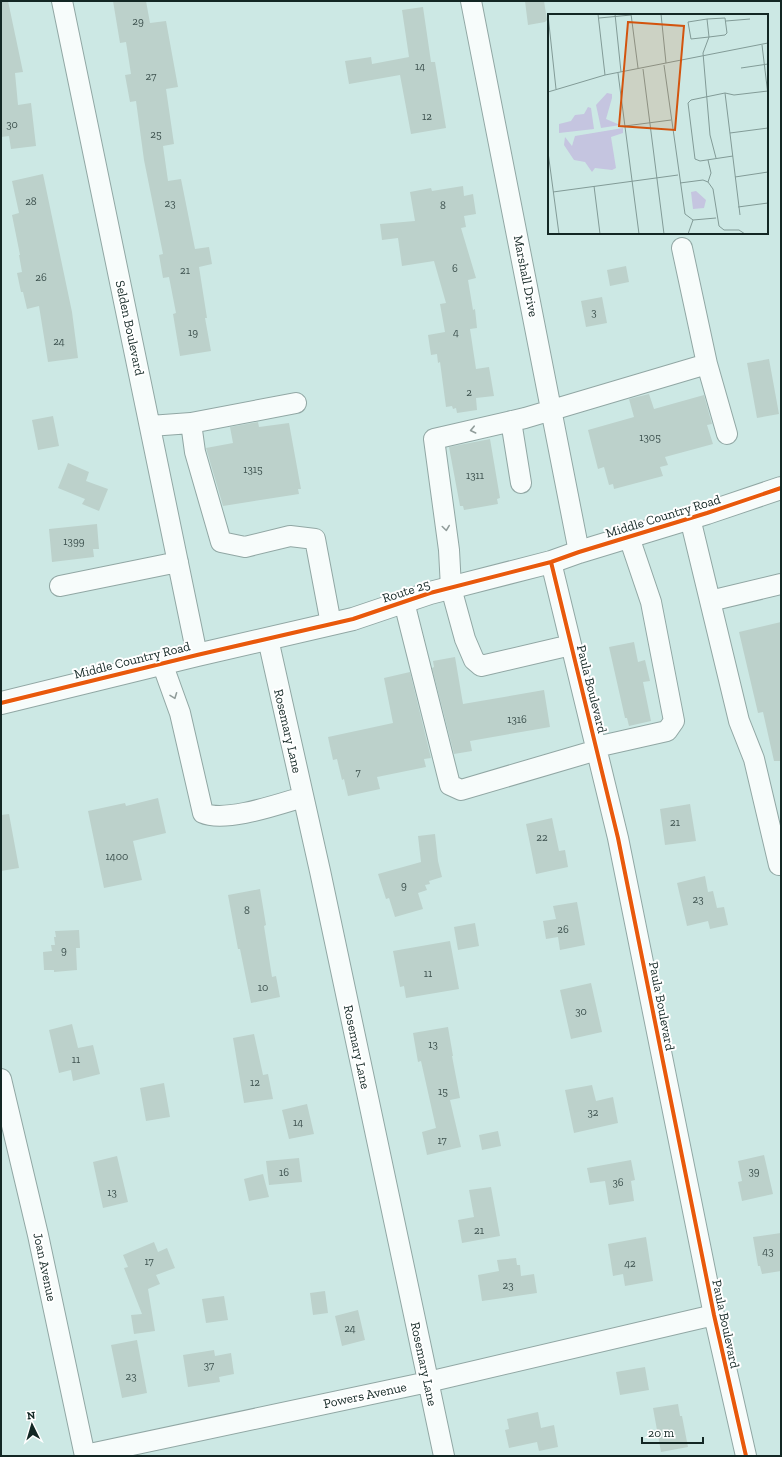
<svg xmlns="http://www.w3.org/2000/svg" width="782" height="1457" font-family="'Zilla Slab',serif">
  <rect width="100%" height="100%" fill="#cce8e4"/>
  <!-- building -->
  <path fill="#bcd1cb" d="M8,1L23,72L15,73L18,105L31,103L36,146L11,149L9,136L1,137V2Z
    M113,1H146L150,23L166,21L178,87L166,89L174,144L163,146L168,181L181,179L195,249L209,247L212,264L199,267L207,318H205L211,351L180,356L173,314L176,313L169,277L163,278L159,255L163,254L144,160L136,101L130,102L125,75L131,74L126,42L120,43Z
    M525,1H544L547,20L545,22L528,25Z
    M423,7L431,62H435L446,128L411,134L400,75L349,84L345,61L371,57L372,64L409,57L402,10Z
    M43,174L72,312L78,358L48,362L39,306L27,309L23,292H21L17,273L22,272L19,255H20L12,215L19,213L12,181Z
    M463,186L464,196L473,194L476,214L464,216L466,227L461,228L476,278L468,280L473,310L475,309L477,328L470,329L476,369L489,367L494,396L476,398L477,410L457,413L456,408L453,409L452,406L446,407L440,362L438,363L437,354L431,355L428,335L445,332L440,304L446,303L434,261L402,266L398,238L382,240L380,224L415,221L410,192L431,188L432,191Z
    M626,266L629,282L610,286L607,270Z
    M602,297L607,323L586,327L581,301Z
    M769,359L779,414L757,418L747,363Z
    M649,394L654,409L704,395L712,424L707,425L713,444L665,457L668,465L660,467L663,476L614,489L613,484L609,485L604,467L598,469L588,430L634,417L629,399Z
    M53,416L59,446L38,450L32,420Z
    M258,422L259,427L289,423L301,489H298L299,494L223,506L206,448L233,443L230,427Z
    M490,439L500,498L497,499L498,504L464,510L463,506H460L449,447Z
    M68,463L89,472L86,481L108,489L99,511L82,504L85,499L58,488Z
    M97,524L99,549H93L94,557L52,562L49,529Z
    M781,622V761H774L763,712L758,713L739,632Z
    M634,642L638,662L645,660L650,681L643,682L651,721L629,726L627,718H625L609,647Z
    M455,657L463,704L544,690L550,727L470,741L472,751L454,754L432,668L434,667L433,661Z
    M410,672L431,758L424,759L426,767L377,777L380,789L348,796L344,779L342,780L337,759L333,760L328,737L393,723L384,678Z
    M158,798L166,833L133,841L142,880L104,888L88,811L125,803L126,806Z
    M690,804L696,841L665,845L660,809Z
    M9,814L19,868L1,871V815Z
    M552,818L559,851L565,850L568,867L536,874L526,824Z
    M435,834L438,861L442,877L429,881L430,884L425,885L427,890L418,893L423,909L395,917L389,898L386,899L378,874L421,862L418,836Z
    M705,876L708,892L713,891L717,908L724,907L728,925L710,929L708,921L687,926L677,883Z
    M260,889L266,925L264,926L272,977L276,976L280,997L251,1003L240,949H238L228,895Z
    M577,902L585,945L560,950L558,937L546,939L543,921L556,919L553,906Z
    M475,923L479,946L458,950L454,927Z
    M79,930L80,948H76L77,970L54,972V970H44L43,952L52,951L51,945H55L54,937H56L55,931Z
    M450,941L459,989L406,998L404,986L400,987L393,951Z
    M591,983L602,1032L571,1039L560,990Z
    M72,1024L78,1048L93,1045L100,1074L73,1081L71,1070L59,1073L49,1030Z
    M448,1027L453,1056H452L460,1098L450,1100L461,1147L427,1155L422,1132L436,1128L421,1061L418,1062L413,1033Z
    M254,1034L263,1075L268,1074L273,1099L244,1103L233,1038Z
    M164,1083L170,1117L146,1121L140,1088Z
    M592,1085L596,1101L613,1097L618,1123L574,1133L565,1090Z
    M307,1104L314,1134L289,1139L282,1110Z
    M498,1131L501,1146L482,1150L479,1135Z
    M764,1155L773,1194L742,1201L738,1182L742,1181L738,1161Z
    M117,1156L128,1202L103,1208L93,1162Z
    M299,1158L302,1182L269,1185L266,1161Z
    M631,1160L635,1180L631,1181L634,1201L609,1205L605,1181L590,1183L587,1168Z
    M263,1174L269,1197L249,1201L244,1179Z
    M491,1187L500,1236L462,1243L458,1220L474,1217L469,1190Z
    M781,1233V1271L762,1274L760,1266H758L753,1237Z
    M646,1237L653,1281L625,1286L623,1274L613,1276L608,1244Z
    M154,1242L158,1252L167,1248L175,1268L156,1275L160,1284L148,1289L155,1331L134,1334L131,1315L142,1314L124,1268L128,1267L123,1255Z
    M516,1258L517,1265H520L521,1276L534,1274L537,1293L482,1301L478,1275L499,1271L497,1260Z
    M325,1291L328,1313L313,1315L310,1293Z
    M224,1296L228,1320L206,1323L202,1299Z
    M358,1310L365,1340L342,1346L335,1316Z
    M137,1340L147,1393L122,1398L111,1345Z
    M214,1350L215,1356L231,1353L234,1374L219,1377L220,1382L188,1387L183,1355Z
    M645,1367L649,1390L620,1395L616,1372Z
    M678,1404L680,1416H682L688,1447L661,1452L653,1408Z
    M538,1412L541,1428L554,1425L558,1447L539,1451L537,1442L509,1448L505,1430L509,1429L507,1419Z"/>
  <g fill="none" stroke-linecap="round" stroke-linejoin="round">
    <defs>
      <path id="minor" d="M62,1L197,655
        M471,1L579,552
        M707,364L727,434
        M511,421L521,483
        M191,423L296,403
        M150,426L191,423L195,452L221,542L245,547L290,536L315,539L331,624
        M690,518L739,721L754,759L779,865
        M551,562L618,838L714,1315L746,1456
        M60,586L178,562
        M710,601L781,584
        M404,602L450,785L461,790L597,750
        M268,639L320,871L444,1456
        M571,645L481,666L474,660L465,639L451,588L449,550L434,439L525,418L707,364L682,248
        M162,663L180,713L203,813C225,823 279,804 303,797
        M596,747L667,731L674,721L651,602L629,537
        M1,1079L38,1235L85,1456
        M85,1455L428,1382L714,1315"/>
      <path id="major" d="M1,703L197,655L353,619L430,593L551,562L579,552L707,513L781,488"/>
    </defs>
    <!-- minor casing -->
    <use href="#minor" stroke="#91a7a4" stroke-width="22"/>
    <!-- major casing -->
    <use href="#major" stroke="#91a7a4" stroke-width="24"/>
    <!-- minor -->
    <use href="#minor" stroke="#f7fcfb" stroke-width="20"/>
    <!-- major -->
    <use href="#major" stroke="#f7fcfb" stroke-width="22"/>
    <defs>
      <path id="cycleway" d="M551,562L618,838L714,1315L746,1456
        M1,703L197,655L353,619L430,593L551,562L579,552L707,513L781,488"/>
    </defs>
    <!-- cycleway casing -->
    <use href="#cycleway" stroke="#fff" stroke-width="6"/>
    <!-- cycleway -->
    <use href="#cycleway" stroke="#e8590c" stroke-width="4"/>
  </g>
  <!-- one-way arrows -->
  <defs><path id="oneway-chevron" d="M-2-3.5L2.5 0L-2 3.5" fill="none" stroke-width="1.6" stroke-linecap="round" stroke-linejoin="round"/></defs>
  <g stroke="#909c9a">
    <use href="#oneway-chevron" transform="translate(473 430) rotate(167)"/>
    <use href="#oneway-chevron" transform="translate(446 528) rotate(82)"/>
    <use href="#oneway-chevron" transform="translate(174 696) rotate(69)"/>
  </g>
  <g text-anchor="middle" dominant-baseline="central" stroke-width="4" stroke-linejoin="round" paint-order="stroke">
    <!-- number labels -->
    <g font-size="11" fill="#3f5350">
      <text x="138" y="21">29</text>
      <text x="420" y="66">14</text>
      <text x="151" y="76">27</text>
      <text x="427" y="116">12</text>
      <text x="12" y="124">30</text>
      <text x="156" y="134">25</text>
      <text x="31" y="201">28</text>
      <text x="170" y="203">23</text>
      <text x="443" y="205">8</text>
      <text x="455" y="268">6</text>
      <text x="185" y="270">21</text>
      <text x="41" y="277">26</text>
      <text x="594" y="312">3</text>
      <text x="193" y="332">19</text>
      <text x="456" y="332">4</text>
      <text x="59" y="341">24</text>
      <text x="469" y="392">2</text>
      <text x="650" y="437">1305</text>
      <text x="253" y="469">1315</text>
      <text x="475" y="475">1311</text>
      <text x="74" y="541">1399</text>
      <text x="517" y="719">1316</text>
      <text x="358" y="772">7</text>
      <text x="675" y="822">21</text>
      <text x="542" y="837">22</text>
      <text x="117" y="856">1400</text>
      <text x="404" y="885">9</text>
      <text x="698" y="899">23</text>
      <text x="247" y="910">8</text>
      <text x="563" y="929">26</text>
      <text x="64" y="950">9</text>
      <text x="428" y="973">11</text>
      <text x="263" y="987">10</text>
      <text x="581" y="1011">30</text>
      <text x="433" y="1044">13</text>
      <text x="76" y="1059">11</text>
      <text x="255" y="1082">12</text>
      <text x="443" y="1091">15</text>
      <text x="593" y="1112">32</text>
      <text x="298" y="1122">14</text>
      <text x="442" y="1140">17</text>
      <text x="754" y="1171">39</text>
      <text x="284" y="1172">16</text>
      <text x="618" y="1182">36</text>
      <text x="112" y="1192">13</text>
      <text x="479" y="1230">21</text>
      <text x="768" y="1251">43</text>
      <text x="149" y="1261">17</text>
      <text x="630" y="1263">42</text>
      <text x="508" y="1285">23</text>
      <text x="350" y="1328">24</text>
      <text x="209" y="1365">37</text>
      <text x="131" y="1376">23</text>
    </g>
    <!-- street labels -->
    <g font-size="13" fill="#132724" stroke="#fff">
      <text transform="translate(526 276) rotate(79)">Marshall Drive</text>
      <text transform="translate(130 328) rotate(78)">Selden Boulevard</text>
      <text transform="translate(663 516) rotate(-17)">Middle Country Road</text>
      <text transform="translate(406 591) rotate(-18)">Route 25</text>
      <text transform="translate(132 660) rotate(-14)">Middle Country Road</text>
      <text transform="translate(592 689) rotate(76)">Paula Boulevard</text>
      <text transform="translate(288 731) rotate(77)">Rosemary Lane</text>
      <text transform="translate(662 1006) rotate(79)">Paula Boulevard</text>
      <text transform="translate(357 1047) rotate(78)">Rosemary Lane</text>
      <text transform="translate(45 1267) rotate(78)">Joan Avenue</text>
      <text transform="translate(726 1324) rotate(78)">Paula Boulevard</text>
      <text transform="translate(424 1364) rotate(78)">Rosemary Lane</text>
      <text transform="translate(365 1395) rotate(-12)">Powers Avenue</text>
    </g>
  </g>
  <!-- overview -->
  <g transform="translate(548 14)">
    <rect width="220" height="220" fill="#cce8e4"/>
    <path d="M59,79L64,80V84L58,105L72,111L53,114L48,91ZM40,93L43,94L46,115L11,119V110L23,107L27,101L36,100ZM75,114V119L63,123L68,154L64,156L47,154L44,158L37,148L26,146L16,131L17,123L24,132L27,122ZM148,177L158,186L156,194L145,195L143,178Z" fill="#c5c5e0"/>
    <path fill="none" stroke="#829b97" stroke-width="1" d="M50,0L57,61M67,0L73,58M83,0L90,54M113,0L118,49M0,1L8,75M51,4L83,1M159,5L140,8L143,25L161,23L177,21L179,19L177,4L159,5L161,23L155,39L162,121L168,144M178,7L202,5M214,31L220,81M116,51L137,200L145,206L168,204M193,54L220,50M95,55L116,220M70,59L91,220M0,78L57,61L220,29M177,79L192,201M77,112L123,106M182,119L220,114M0,138L11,220M185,142L152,147L147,145L140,89L143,86L177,79L186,81L220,77M187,163L220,158M160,168L163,159L160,146M132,169L155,166L160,168L165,175L171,212L176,216H191L197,220M46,172L52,220M5,178L130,161M190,193L220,189M140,220L145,206"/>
    <path fill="#d3540e" fill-opacity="0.15" stroke="#d3540e" stroke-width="2" d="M80,8L136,12L127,116L71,112Z"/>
    <rect width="220" height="220" fill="none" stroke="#132724" stroke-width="2"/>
  </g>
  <!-- border -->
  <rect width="782" height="1457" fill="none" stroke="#132724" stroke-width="4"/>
  <!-- north arrow -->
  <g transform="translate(32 1425) rotate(355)" stroke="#ffffff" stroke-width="3" paint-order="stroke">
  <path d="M0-3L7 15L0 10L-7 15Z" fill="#132724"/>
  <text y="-6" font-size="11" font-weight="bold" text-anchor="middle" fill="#132724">N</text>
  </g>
  <!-- scale -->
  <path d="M642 1437v6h61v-6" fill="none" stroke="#132724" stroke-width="2"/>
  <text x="648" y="1437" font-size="12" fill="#132724" stroke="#ffffff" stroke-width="3" paint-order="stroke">20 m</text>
</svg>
